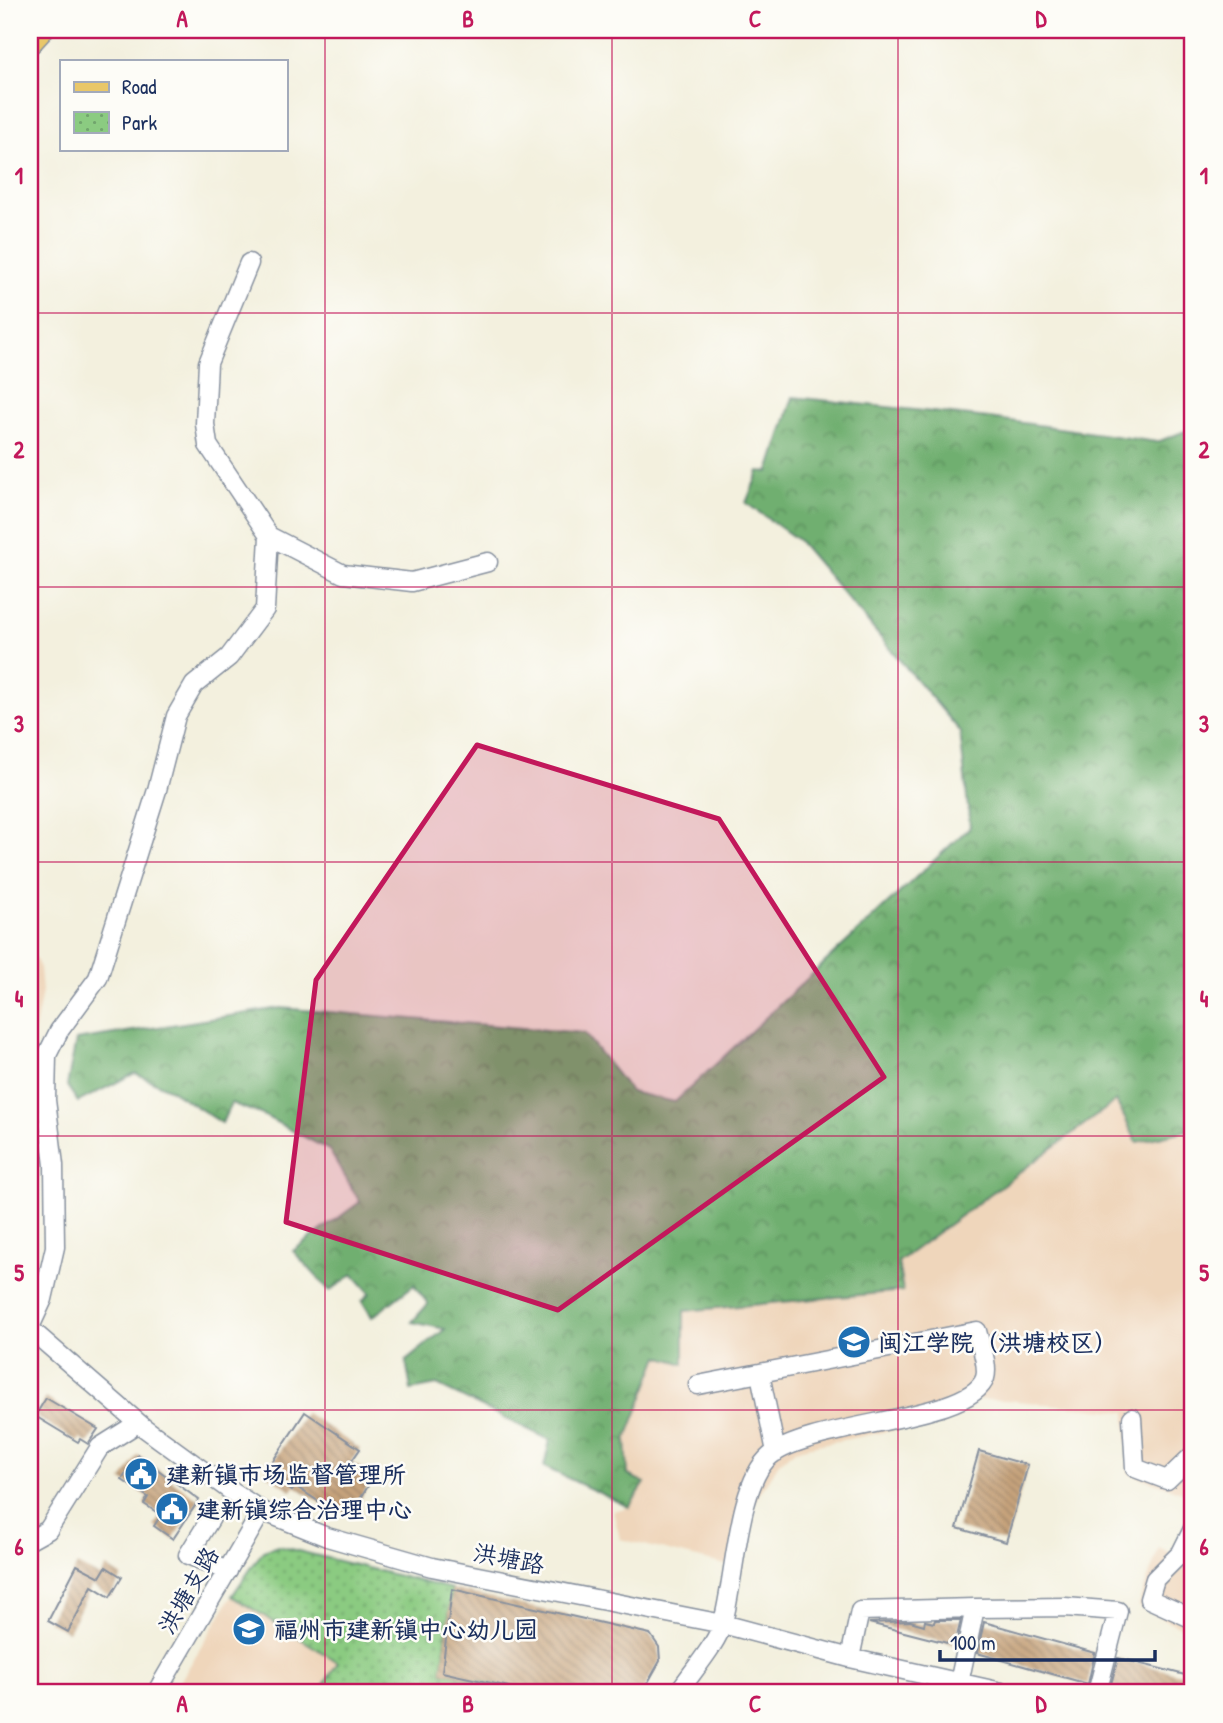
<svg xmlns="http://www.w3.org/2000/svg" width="1223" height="1723" font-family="'Patrick Hand','LXGW WenKai TC',sans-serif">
  <defs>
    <pattern id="forest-crowns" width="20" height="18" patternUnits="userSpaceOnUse" patternTransform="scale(1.75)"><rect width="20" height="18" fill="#70af6f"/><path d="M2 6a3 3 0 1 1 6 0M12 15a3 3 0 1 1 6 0" fill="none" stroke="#5b8f5e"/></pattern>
    <pattern id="park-dots" width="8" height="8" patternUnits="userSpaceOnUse" patternTransform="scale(1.75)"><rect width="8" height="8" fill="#8bcb81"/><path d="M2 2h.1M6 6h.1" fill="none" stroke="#71a56d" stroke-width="1.8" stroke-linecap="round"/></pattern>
    <pattern id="building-back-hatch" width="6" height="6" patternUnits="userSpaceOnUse" patternTransform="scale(1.75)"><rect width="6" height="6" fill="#c6a37c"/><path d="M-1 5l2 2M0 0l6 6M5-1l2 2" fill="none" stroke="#a08569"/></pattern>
  </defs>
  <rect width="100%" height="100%" fill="#fdfcf7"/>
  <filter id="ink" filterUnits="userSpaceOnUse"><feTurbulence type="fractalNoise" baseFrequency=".0143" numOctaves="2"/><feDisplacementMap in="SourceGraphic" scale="14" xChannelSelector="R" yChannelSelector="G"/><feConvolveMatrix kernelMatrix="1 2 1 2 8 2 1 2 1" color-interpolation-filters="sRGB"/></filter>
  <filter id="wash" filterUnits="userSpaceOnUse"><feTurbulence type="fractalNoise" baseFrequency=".00686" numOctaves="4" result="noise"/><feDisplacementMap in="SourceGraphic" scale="28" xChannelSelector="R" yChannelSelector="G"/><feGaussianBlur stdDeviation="1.57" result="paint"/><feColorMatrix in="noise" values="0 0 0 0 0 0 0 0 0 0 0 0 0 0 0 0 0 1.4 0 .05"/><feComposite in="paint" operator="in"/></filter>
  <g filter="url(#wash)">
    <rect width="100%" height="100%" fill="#f3f0de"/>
    <!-- built -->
    <path fill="#efd6bb" d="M30,947L40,968L42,991L30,1058L35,1070L30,1089L36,1092L34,1103L30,1104Z
      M1116,1100L1138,1142L1193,1129V1496L1128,1473L1126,1412L1006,1400H976L956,1418L801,1448L789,1454L779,1463L756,1499L748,1525L742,1569L620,1539L613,1511L629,1507L644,1482L628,1475L626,1440L659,1356L684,1364V1311L902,1291L897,1262Z
      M1193,1511V1633L1138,1606L1159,1548L1176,1556Z
      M232,1596L338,1662L319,1693H173Z"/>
    <!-- forest -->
    <path fill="url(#forest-crowns)" stroke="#466f66" stroke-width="2" d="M793,397L989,418L1157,442L1193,428V1129L1137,1142L1116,1101L898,1262L903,1291L684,1311V1364L659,1356L626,1440L628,1475L645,1483L629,1507L544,1467L550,1440L437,1385L411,1390L406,1361L445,1329L412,1322L428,1304L414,1285L372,1317L362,1301L370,1293L353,1274L330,1291L293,1251L360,1202L329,1150L263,1115L231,1103L222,1123L169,1089L135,1073L78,1102L67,1086L76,1040L280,1008L584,1033L631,1092L675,1102L970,827L960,731L798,540L746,503L759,471L769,472Z"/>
    <!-- park -->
    <path fill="url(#park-dots)" stroke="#537d70" stroke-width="2" d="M278,1546L452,1589L442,1672L536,1693H319L338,1662L232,1596L263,1551Z"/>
    <g id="blocks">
      <!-- building -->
      <path fill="url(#building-back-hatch)" d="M46,1398L98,1429L88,1444L80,1439L78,1442L35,1416Z
        M305,1412L360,1449L351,1462L374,1476L350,1516L326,1501L324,1505L295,1486L292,1491L265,1473Z
        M979,1451L1028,1465L1006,1542L957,1528Z
        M138,1455L199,1500L173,1539L154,1526L161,1515L144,1504L148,1497L122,1480Z
        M77,1565L100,1577L106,1567L122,1577L110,1597L92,1586L68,1632L48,1621Z
        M452,1589L650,1634L659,1647L660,1661L642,1693H536L442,1672Z
        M935,1620H961L955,1645L869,1623L910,1621L924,1625L925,1621L934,1623Z
        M984,1622L1095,1653L1088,1684L977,1653Z
        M1118,1658L1193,1677V1693H1133L1110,1688Z"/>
    </g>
  </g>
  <g filter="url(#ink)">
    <use href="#blocks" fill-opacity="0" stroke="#87909e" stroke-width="2"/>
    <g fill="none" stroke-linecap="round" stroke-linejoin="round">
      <defs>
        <path id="minor" d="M249,263L208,363L205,424L208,445L269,536L343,574L412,582L488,562
          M30,1327L43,1299L55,1247L54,1165L46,1100L47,1055L59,1031L98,978L157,790L176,716L194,685L229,657L265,609L269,536
          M30,1329L143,1427L231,1491L262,1511L327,1537L432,1567L723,1624L850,1658L1006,1693
          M760,1374L776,1452
          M1132,1418L1135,1468L1167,1480L1193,1455
          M211,1518L188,1555L228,1571
          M1193,1529L1181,1553L1155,1579L1149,1599L1193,1619
          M30,1540L48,1530L100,1447L138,1423
          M850,1658L860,1611L975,1608
          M959,1683L975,1608L1065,1607L1118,1611L1097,1693
          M156,1693L262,1511
          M678,1693C690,1674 718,1643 723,1622C735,1581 737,1484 770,1456C811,1422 971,1421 985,1378C989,1365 980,1344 977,1331L698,1385"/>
        <path id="major" d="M30,42L41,30"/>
      </defs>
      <!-- minor casing -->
      <use href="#minor" stroke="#87909e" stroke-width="21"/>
      <!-- major casing -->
      <use href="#major" stroke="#87909e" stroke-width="26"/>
      <!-- minor -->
      <use href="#minor" stroke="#fff" stroke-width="18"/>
      <!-- major -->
      <use href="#major" stroke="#e9c769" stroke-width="23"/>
    </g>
  </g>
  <!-- marked area -->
  <path fill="#c2185b" fill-opacity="0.2" stroke="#c2185b" stroke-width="5" stroke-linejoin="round" d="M477,745L719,819L884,1077L558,1310L286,1222L316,980Z"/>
  <!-- grid -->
  <path fill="none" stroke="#c2185b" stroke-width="2" stroke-opacity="0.55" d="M325,30V1693M612,30V1693M898,30V1693M30,313H1193M30,587H1193M30,862H1193M30,1136H1193M30,1410H1193"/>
  <!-- icons -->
  <defs>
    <symbol id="university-disc" viewBox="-11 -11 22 22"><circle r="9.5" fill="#1f6fb2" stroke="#fdfcf7"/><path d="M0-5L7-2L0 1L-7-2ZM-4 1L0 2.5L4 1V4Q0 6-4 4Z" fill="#fff"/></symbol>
    <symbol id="civic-disc" viewBox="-11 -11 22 22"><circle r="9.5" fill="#1f6fb2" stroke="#fdfcf7"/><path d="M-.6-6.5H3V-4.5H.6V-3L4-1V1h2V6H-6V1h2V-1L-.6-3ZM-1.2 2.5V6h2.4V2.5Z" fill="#fff"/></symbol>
    <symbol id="school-disc" viewBox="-11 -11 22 22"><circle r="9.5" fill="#1f6fb2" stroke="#fdfcf7"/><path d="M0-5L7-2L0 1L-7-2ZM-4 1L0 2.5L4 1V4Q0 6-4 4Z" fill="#fff"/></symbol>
  </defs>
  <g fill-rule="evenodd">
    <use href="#university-disc" x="835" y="1323" width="38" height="38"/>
    <use href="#civic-disc" x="122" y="1455" width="38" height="38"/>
    <use href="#civic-disc" x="153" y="1490" width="38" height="38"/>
    <use href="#school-disc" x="230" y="1610" width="38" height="38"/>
  </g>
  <g text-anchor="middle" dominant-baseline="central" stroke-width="5" stroke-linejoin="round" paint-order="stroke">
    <!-- poi labels -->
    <g font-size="24" font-weight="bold" fill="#1b2f5e" stroke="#fdfcf7" text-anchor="start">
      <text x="878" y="1342">闽江学院（洪塘校区）</text>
      <text x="166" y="1474">建新镇市场监督管理所</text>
      <text x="196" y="1509">建新镇综合治理中心</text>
      <text x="274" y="1629">福州市建新镇中心幼儿园</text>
    </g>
    <!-- street labels -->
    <g font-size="24" fill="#1b2f5e" stroke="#fdfcf7">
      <text transform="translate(509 1558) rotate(11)">洪塘路</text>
      <text transform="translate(188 1590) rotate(-60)">洪塘支路</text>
    </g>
  </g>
  <!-- margin -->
  <rect width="1223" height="1723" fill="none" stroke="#fdfcf7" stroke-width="77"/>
  <!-- legend -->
  <rect x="60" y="60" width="228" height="91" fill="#fdfcf7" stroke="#a3aaba" stroke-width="2"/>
  <rect x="74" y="82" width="35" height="10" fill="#e9c769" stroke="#a3aaba" stroke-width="2"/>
  <text x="122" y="94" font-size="21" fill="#1b2f5e">Road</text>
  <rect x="74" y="112" width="35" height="21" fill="url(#park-dots)" stroke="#a3aaba" stroke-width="2"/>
  <text x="122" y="130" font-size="21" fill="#1b2f5e">Park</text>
  <!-- scale -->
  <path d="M940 1650v10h215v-10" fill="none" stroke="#1b2f5e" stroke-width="3.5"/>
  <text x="950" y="1650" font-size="21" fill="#1b2f5e" stroke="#fdfcf7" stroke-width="5" paint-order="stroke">100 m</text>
  <rect x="38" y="38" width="1146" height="1646" fill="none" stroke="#c2185b" stroke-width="2.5"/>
  <g font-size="23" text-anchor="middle" font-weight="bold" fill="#c2185b">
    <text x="182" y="27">A</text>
    <text x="468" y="27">B</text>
    <text x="755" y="27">C</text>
    <text x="1041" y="27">D</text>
    <text x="19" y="184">1</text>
    <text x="1204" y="184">1</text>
    <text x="19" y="458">2</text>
    <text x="1204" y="458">2</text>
    <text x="19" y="732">3</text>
    <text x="1204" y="732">3</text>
    <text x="19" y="1007">4</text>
    <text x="1204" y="1007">4</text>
    <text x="19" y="1281">5</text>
    <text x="1204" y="1281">5</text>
    <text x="19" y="1555">6</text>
    <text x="1204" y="1555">6</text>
    <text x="182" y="1712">A</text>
    <text x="468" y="1712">B</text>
    <text x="755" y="1712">C</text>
    <text x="1041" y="1712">D</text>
  </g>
</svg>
